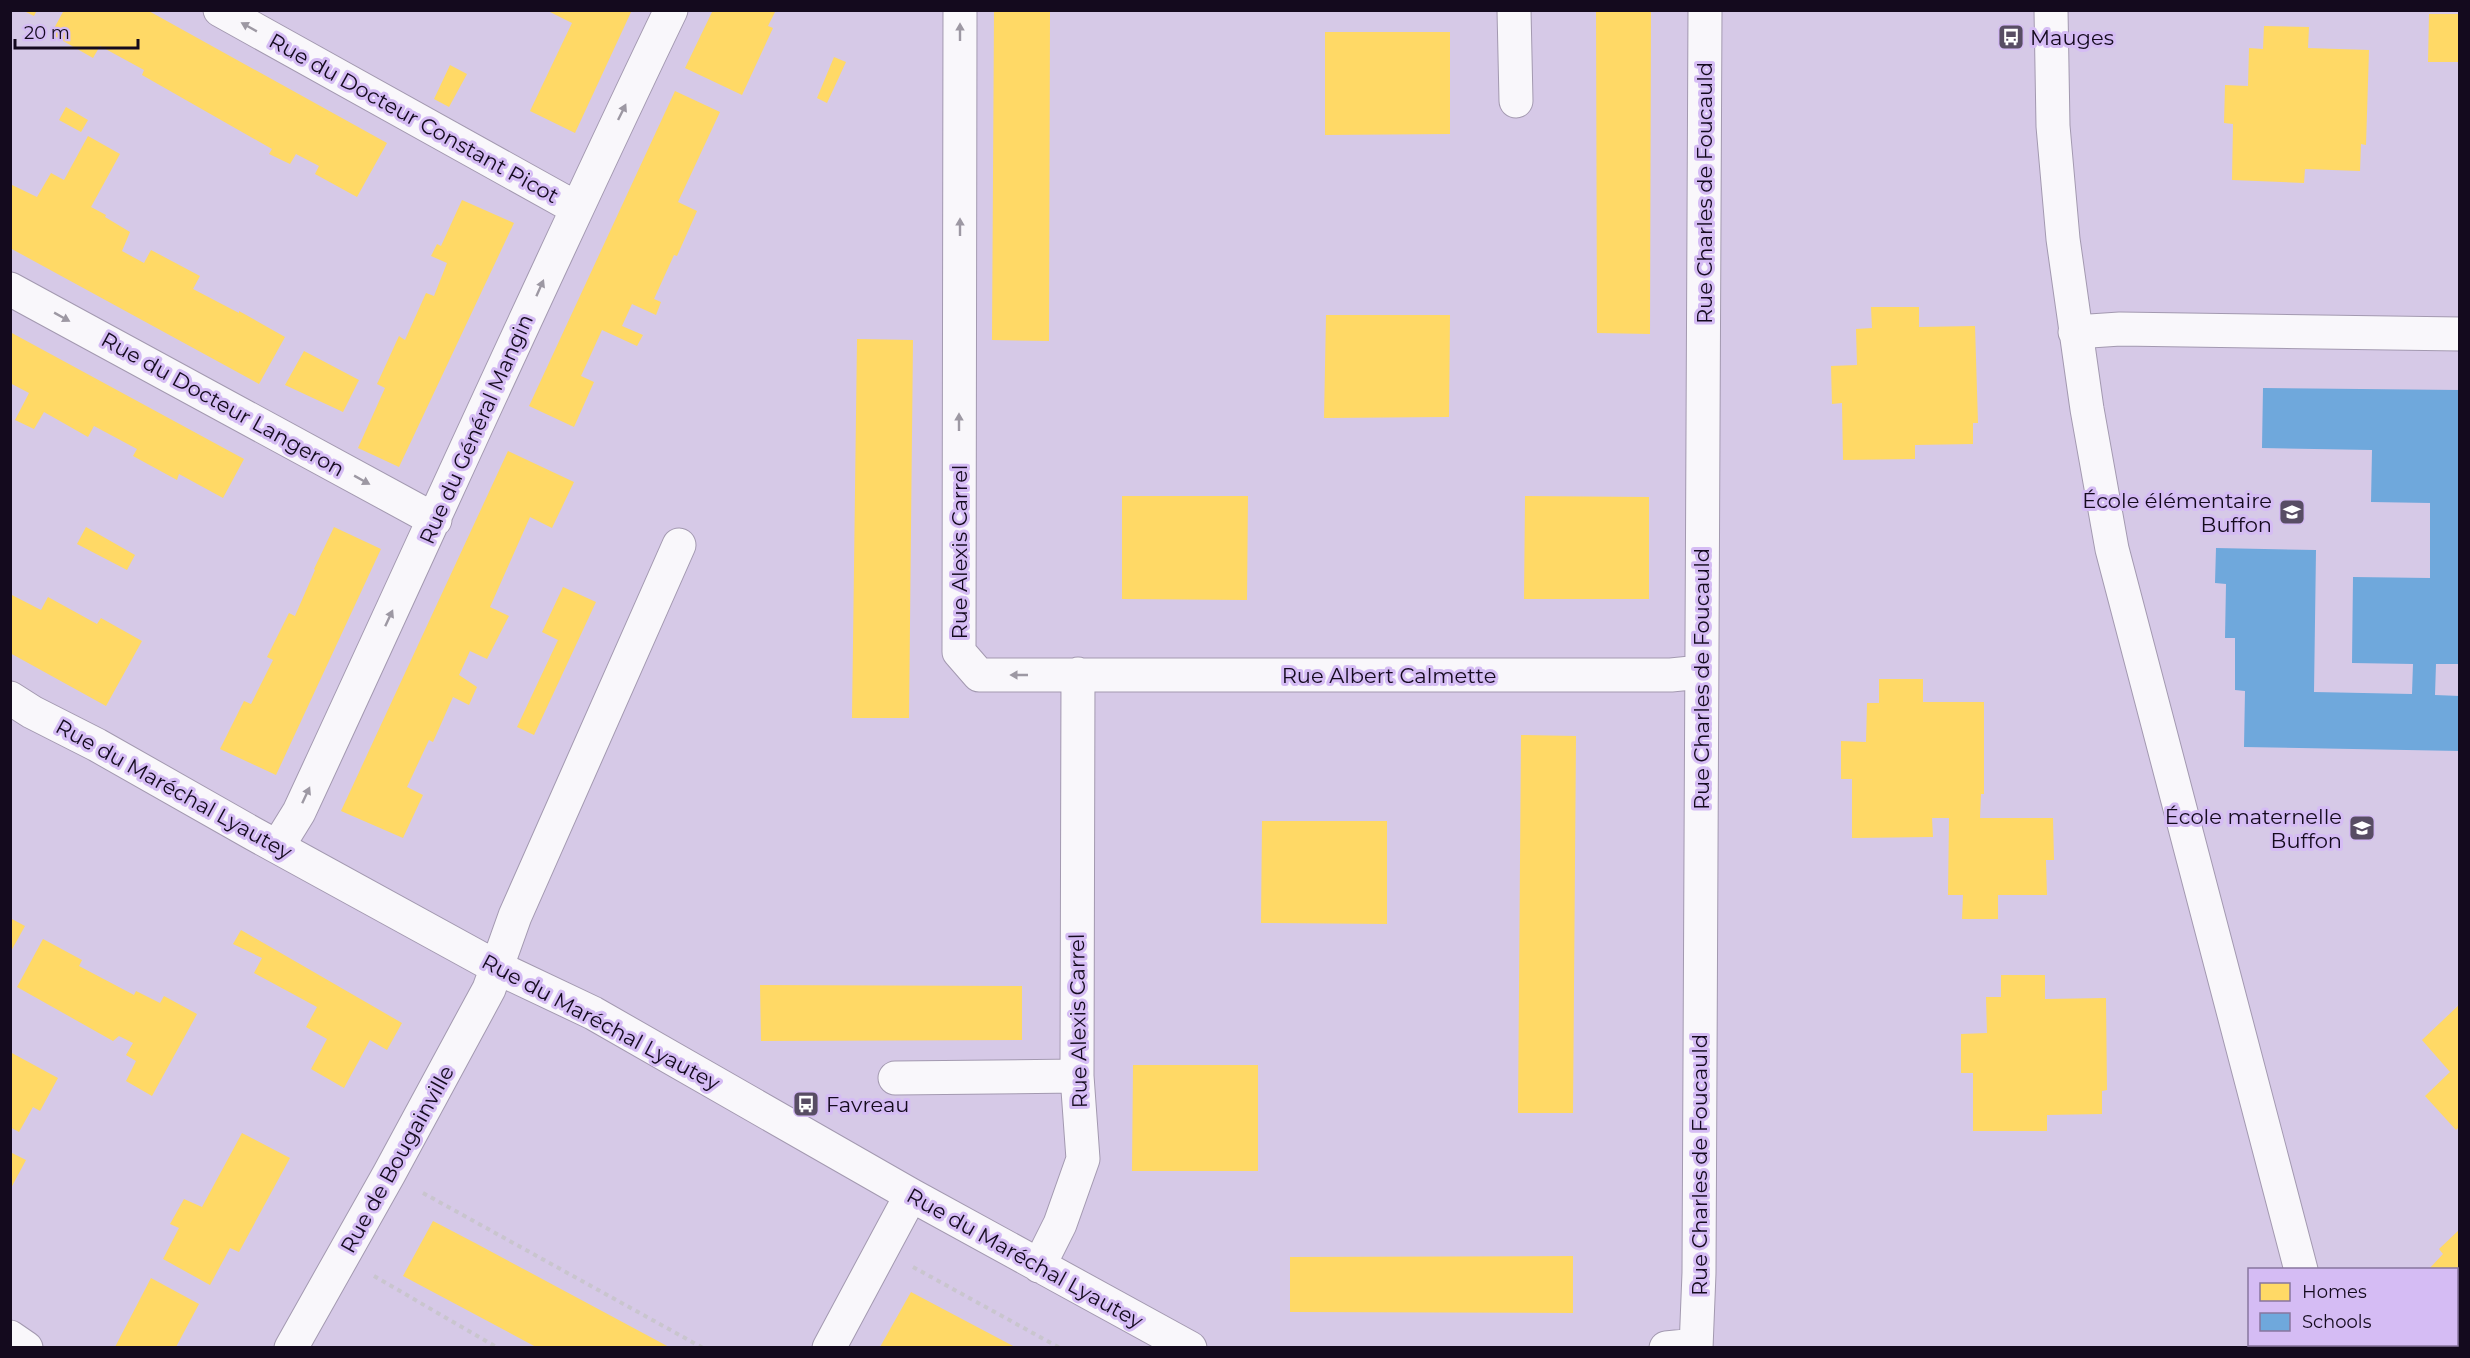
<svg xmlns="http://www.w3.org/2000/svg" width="2470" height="1358" font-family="Montserrat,sans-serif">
  <rect width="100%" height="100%" fill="#d6c9e7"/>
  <!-- homes -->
  <path fill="#ffd966" d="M22,10H37L34,16Z
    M64,10H147L387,143L357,197L315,174L319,166L296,154L290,164L269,154L272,149L142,75L144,70L100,46L93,58L51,34Z
    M551,10H632L575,133L530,111L572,23L550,12Z
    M713,10H776L768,26L773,28L742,95L685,68Z
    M994,10H1050L1049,341L992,340Z
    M1596,10H1651L1650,334L1597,333Z
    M2429,14H2460V62H2428Z
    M2264,26L2309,27L2308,48L2369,50L2366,145L2361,144L2360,171L2305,169L2304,183L2232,180L2233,124L2224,123L2225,85L2248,86L2249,48L2263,49Z
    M1325,32H1450V134L1325,135Z
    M834,57L846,62L827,103L817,98Z
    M450,65L467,74L449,107L434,99Z
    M675,91L720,112L678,202L697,211L677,256L674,255L654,299L661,302L656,315L632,304L622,326L643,335L637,346L602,330L581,376L594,382L574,427L529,406Z
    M66,107L88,120L81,132L59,120Z
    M88,136L120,154L91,207L106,215L105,217L130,232L122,251L144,263L151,250L200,276L193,289L239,313V311L285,337L259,384L10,248V184L37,197L51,173L64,180Z
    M462,200L514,223L399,467L358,448L385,388L377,384L399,336L405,340L426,293L434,296L447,263L431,256L437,244L441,246Z
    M1871,307H1919V327L1975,326L1978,423H1973V444L1915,445V459L1843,460L1842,403L1832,404L1831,366L1857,365L1856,329L1872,328Z
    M1326,315H1450L1449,417L1324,418Z
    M10,332L244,459L223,498L179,474L177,480L133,456L137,449L94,426L88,437L44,412L34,429L15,420L29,393L10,383Z
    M857,339L913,340L909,718H852Z
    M304,351L359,380L343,412L285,385Z
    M508,451L574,482L552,528L530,517L490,607L509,616L487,659L470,651L459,675L477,687L469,705L453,697L433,742L429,740L407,787L423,795L403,838L341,811Z
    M1122,496H1248L1247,600L1122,599Z
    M1525,496L1649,497V599H1524Z
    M86,527L135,555L127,570L77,544Z
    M334,527L381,549L276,775L220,749L244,701L251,704L273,660L267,657L289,613L295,616L315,570L314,569Z
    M563,587L596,602L534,735L517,727L558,640L542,632Z
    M10,594L41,610L48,597L97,624L101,618L142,641L106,706L10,653Z
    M1879,679H1923V702H1984V794H1981L1980,818H2053L2054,860H2046L2047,895H1998V919H1962L1963,895H1948L1949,818H1932L1933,837L1852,838V779H1841V741L1866,742L1867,703H1879Z
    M1521,735L1576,736L1573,1113H1518Z
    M1262,821H1387V924L1261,923Z
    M10,918L25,926L10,953Z
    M241,930L402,1023L387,1050L370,1040L344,1088L311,1069L327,1039L306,1027L317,1007L254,973L262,958L233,944Z
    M43,939L82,960L79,966L134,995L136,991L160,1003L164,996L197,1014L152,1096L126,1081L136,1061L126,1055L133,1043L119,1036L113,1041L17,987Z
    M2001,975H2045V999L2106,998L2107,1090L2102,1091V1114L2047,1115V1131H1973V1073H1961V1034L1987,1033L1986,997H2001Z
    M760,985L1022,986V1040L761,1041Z
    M2460,1004V1126L2456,1130L2425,1096L2450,1072L2422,1040Z
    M10,1052L58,1078L40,1111L33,1107L19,1132L10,1127Z
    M1133,1065H1258V1171H1132Z
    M242,1133L290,1158L239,1252L230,1248L210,1285L163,1259L179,1228L170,1224L184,1199L202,1207Z
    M10,1152L26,1160L10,1190Z
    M433,1221L477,1244L669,1347H536L403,1276Z
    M2460,1229V1303L2457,1299V1269H2429L2443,1254L2439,1249Z
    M1573,1256V1313L1290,1312V1257Z
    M151,1278L199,1304L176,1347H115Z
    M911,1292L945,1310L1015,1347H880Z"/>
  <!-- schools -->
  <path fill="#6fa8dc" d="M2263,388L2460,390V664H2436L2435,695L2460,696V751L2244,747L2245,691L2235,690V638H2225L2226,584L2215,583L2216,548L2316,550L2314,692L2412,694L2413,664L2352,663L2353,577L2430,578V503L2371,502L2372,450L2262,448Z"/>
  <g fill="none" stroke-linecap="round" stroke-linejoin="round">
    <defs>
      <path id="minor" d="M220,10L576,208
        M960,10L959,652L979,675H1671L1701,672
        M1514,10L1516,101
        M2051,10L2053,126L2063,239L2087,409L2112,549L2301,1270
        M10,289L435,520
        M2075,332L2120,329L2460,334
        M10,698L32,712L97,745L252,833L498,968L593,1013L911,1195L1190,1348
        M278,846L299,812C423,545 543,276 671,10
        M895,1078L1077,1076
        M1039,1266L1060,1224L1083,1159L1077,1076L1078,674
        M10,1337L26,1348
        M2318,1344L2319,1348
        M291,1348L389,1174L489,989L515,916L679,545
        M829,1348L911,1195
        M1666,1348L1696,1345
        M1696,1348L1699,1273L1705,10"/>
    </defs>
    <!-- minor casing -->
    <use href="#minor" stroke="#a399b0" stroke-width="35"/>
    <!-- path -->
    <path stroke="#c9c5ce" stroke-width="4" stroke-dasharray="4.5 4.5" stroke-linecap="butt" d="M423,1193L703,1348
      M913,1267L1060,1348
      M374,1276L498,1348"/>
    <!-- minor -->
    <use href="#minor" stroke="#f9f7fb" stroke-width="33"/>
  </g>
  <!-- one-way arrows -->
  <defs><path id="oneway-solid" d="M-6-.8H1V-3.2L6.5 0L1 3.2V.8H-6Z" transform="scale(1.5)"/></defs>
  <g fill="#9d98a3">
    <use href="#oneway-solid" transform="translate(249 27) rotate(-151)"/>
    <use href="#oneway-solid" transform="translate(960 32) rotate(-90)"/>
    <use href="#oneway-solid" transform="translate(622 112) rotate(-64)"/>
    <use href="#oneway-solid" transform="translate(960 227) rotate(-90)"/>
    <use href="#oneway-solid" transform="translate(540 288) rotate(-66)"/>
    <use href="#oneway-solid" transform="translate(62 317) rotate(29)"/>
    <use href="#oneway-solid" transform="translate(959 422) rotate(-90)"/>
    <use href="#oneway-solid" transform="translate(362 480) rotate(29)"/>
    <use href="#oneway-solid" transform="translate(389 618) rotate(-65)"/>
    <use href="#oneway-solid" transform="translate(1019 675) rotate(180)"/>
    <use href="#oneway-solid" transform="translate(306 795) rotate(-65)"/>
  </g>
  <!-- icons -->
  <defs>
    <symbol id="bus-square" viewBox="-11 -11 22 22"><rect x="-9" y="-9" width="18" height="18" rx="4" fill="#584d64" stroke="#d5bcf4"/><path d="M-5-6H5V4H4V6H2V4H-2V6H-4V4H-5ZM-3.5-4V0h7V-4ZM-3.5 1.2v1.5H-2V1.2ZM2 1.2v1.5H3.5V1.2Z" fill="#fff"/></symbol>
    <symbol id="school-square" viewBox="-11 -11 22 22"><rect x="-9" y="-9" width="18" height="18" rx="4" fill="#584d64" stroke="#d5bcf4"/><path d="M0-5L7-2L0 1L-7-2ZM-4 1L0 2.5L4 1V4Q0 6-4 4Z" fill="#fff"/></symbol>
  </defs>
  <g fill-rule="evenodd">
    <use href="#bus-square" x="1996" y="22" width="30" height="30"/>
    <use href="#school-square" x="2277" y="497" width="30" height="30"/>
    <use href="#school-square" x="2347" y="813" width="30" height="30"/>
    <use href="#bus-square" x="791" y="1089" width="30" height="30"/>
  </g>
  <g text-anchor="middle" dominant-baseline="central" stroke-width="6" stroke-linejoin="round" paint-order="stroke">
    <!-- poi labels -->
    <g font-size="21" fill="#140a1e" stroke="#d5bcf4" text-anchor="start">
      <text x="2030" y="37">Mauges</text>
      <text x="2272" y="500" text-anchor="end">École élémentaire<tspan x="2272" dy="24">Buffon</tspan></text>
      <text x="2342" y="816" text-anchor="end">École maternelle<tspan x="2342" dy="24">Buffon</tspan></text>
      <text x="826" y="1104">Favreau</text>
    </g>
    <!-- street labels -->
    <g font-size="21" fill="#140a1e" stroke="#d5bcf4">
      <text transform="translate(414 118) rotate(29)">Rue du Docteur Constant Picot</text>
      <text transform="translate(1704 193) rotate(-90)">Rue Charles de Foucauld</text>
      <text transform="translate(223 404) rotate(29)">Rue du Docteur Langeron</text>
      <text transform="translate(476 429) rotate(-66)">Rue du Général Mangin</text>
      <text transform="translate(959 552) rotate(-90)">Rue Alexis Carrel</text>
      <text x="1389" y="675">Rue Albert Calmette</text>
      <text transform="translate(1701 679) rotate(-90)">Rue Charles de Foucauld</text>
      <text transform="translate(174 789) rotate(29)">Rue du Maréchal Lyautey</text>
      <text transform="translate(1078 1021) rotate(-91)">Rue Alexis Carrel</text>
      <text transform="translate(601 1022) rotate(28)">Rue du Maréchal Lyautey</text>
      <text transform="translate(397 1159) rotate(-61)">Rue de Bougainville</text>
      <text transform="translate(1699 1165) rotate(-90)">Rue Charles de Foucauld</text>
      <text transform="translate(1025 1258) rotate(29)">Rue du Maréchal Lyautey</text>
    </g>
  </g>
  <!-- border -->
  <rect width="2470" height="1358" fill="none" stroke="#140a1e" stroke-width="24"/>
  <!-- legend -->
  <rect x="2248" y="1268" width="210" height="78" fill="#d5bcf4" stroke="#88759e" stroke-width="1.5"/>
  <rect x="2260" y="1283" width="30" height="18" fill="#ffd966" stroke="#88759e" stroke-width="1.5"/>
  <text x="2302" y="1298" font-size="18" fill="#140a1e">Homes</text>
  <rect x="2260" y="1313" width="30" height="18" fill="#6fa8dc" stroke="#88759e" stroke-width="1.5"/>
  <text x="2302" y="1328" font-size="18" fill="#140a1e">Schools</text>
  <!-- scale -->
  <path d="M15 39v9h123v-9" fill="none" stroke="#140a1e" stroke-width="3"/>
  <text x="24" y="39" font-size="18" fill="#140a1e" stroke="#d5bcf4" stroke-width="4.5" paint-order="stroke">20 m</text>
</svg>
